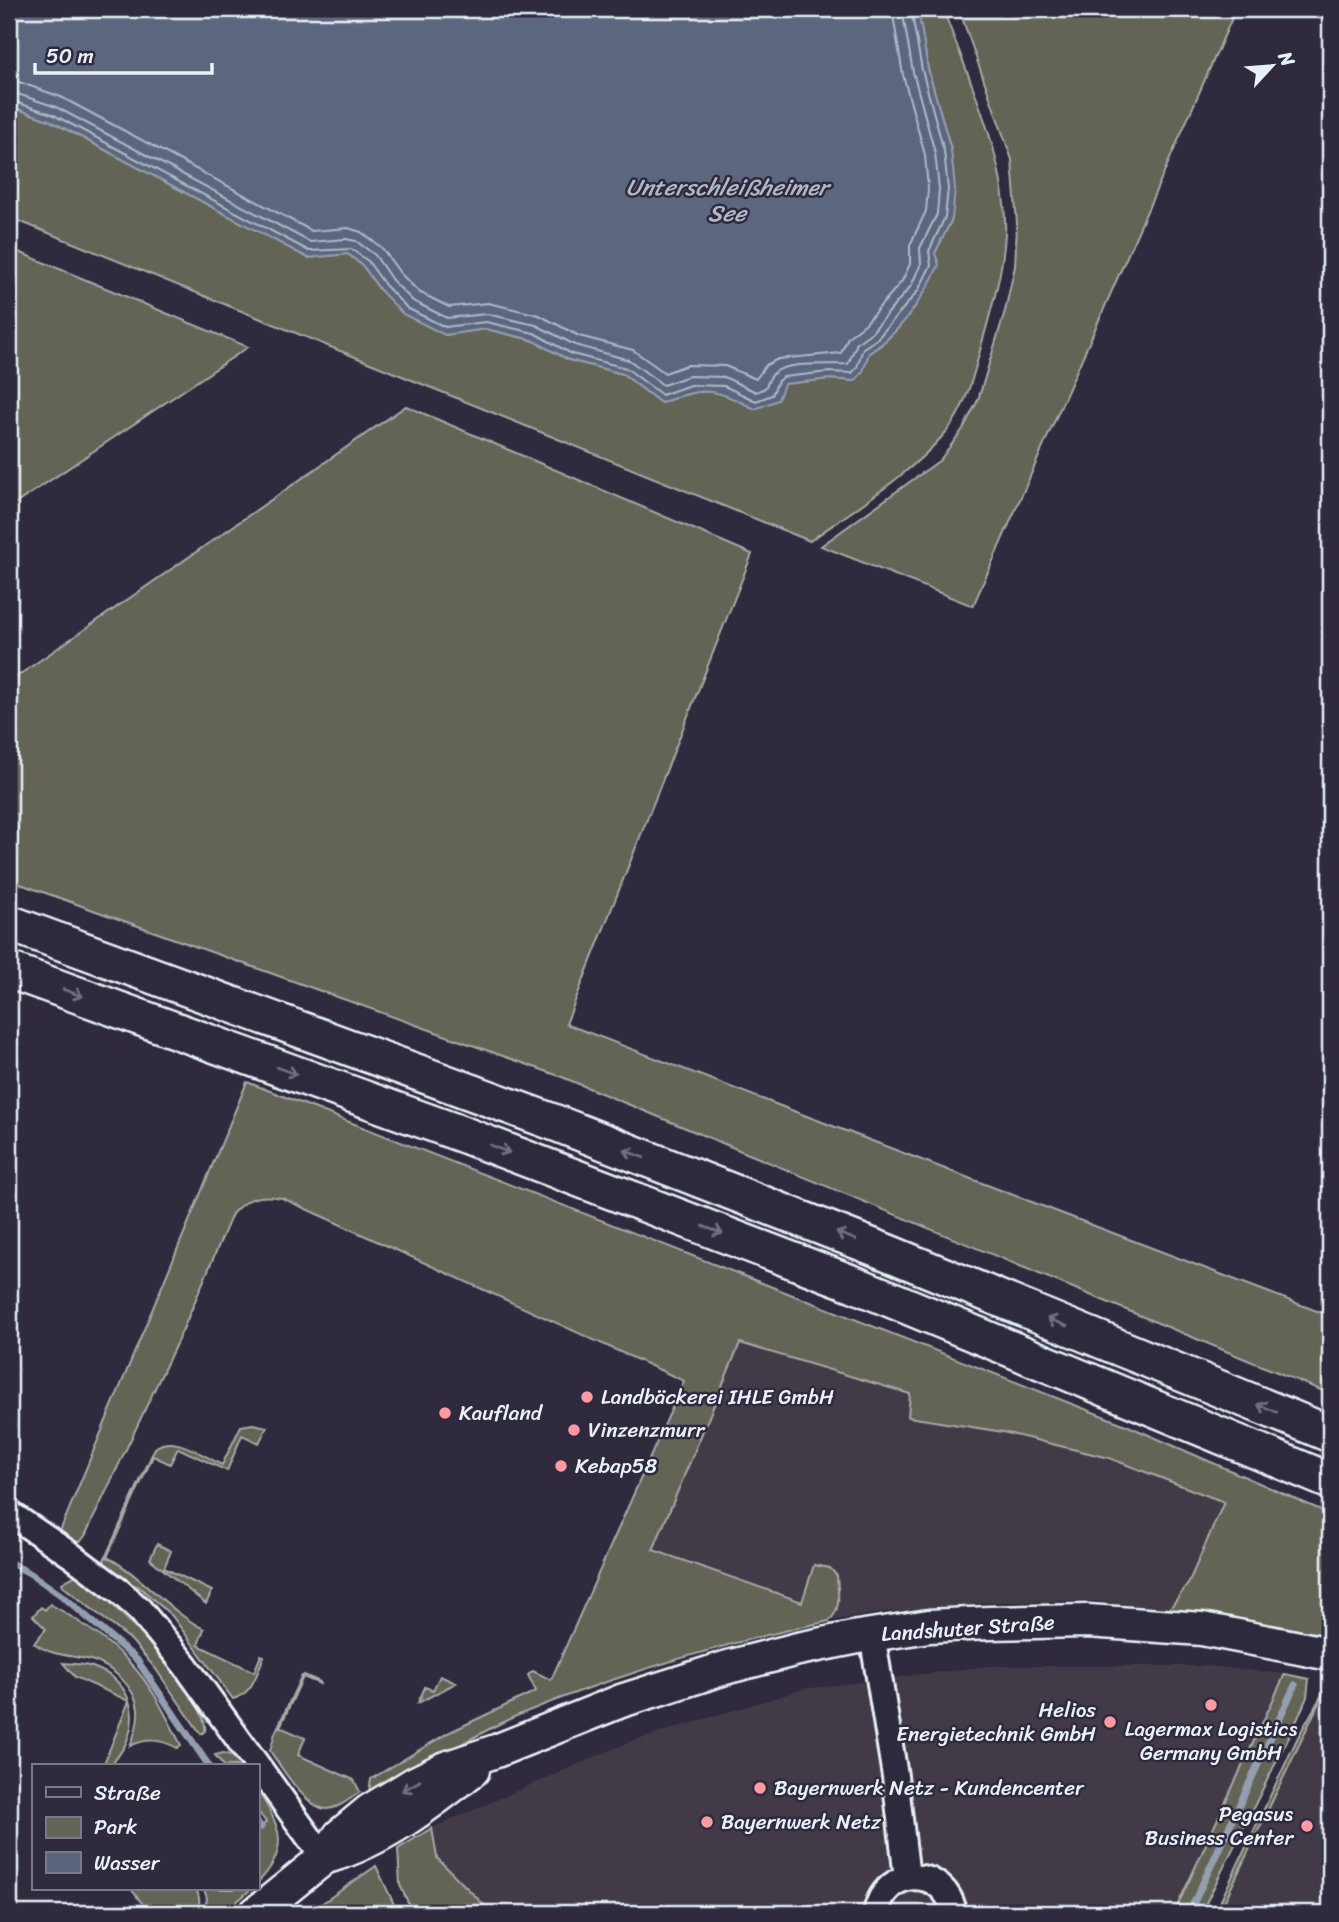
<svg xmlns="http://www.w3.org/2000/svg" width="1339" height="1922" font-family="Sriracha,sans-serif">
  <rect width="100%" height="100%" fill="#2f2a3d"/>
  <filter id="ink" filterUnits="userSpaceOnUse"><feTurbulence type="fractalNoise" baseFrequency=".0143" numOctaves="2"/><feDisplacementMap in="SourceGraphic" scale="14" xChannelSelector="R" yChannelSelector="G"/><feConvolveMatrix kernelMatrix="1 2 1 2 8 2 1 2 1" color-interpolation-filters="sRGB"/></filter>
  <g filter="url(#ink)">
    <!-- built -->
    <path fill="#423a46" d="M740,1343L910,1394L909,1417L1003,1432L1109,1458L1224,1502L1188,1584L1168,1611L1095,1601L996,1602L885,1612L829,1621L836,1615L814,1565L803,1602L653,1551Z
      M989,1666H1207L1285,1674L1174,1913H492L437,1858L432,1828L629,1742L804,1689Z
      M1328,1684L1330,1685V1913H1219Z"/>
    <!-- green -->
    <path fill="#646456" stroke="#a6aaa7" stroke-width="2" d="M918,9H943C968,77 1008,161 1005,234C1003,271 992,307 982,343C974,373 967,406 947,431C909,476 857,507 810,541L9,217V106L49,120L308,258L348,254L363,266L380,290L445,335L486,329L532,340L569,360L623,374L661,403C705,386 714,388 755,409L784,384L830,379L855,381L863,371L869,353L881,345L935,253L952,219L951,150L928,69Z
      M959,9H1236L973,606L821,546L940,460L963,429L978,400L1005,311L1015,266L1017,224L1012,160Z
      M9,248L248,347L9,508Z
      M406,406L752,554L566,1024L1330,1316V1394L562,1077L9,880V682Z
      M247,1082L1126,1425L1330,1514V1638L1280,1626L1168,1611L1188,1584L1224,1502L1109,1458L1003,1432L908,1417L910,1394L740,1343L653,1550L802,1602L814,1565L830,1568L837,1576C838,1593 842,1609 829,1621C752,1637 677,1658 603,1683C569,1695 535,1707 503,1722C457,1745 413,1772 368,1798L371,1779L448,1733L536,1691L528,1675L533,1671L551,1680L684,1381L282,1198C260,1194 247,1197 232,1214L184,1327L85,1536L81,1541L74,1543L58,1536Z
      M253,1424L267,1427L259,1443L242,1435L227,1471L178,1448L170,1464L153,1456L107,1557C143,1576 168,1611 204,1629L198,1645L254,1672L261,1655L264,1656C257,1673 253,1694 233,1699L172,1616L138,1586C125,1584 107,1573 104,1560L155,1448C174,1433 203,1456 222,1465L241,1426Z
      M157,1544L171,1551L164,1568L212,1591L206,1604L150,1559Z
      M78,1574C106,1594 210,1699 205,1731L201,1734L155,1668L131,1640L64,1587L62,1583Z
      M50,1604C78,1620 107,1639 129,1662C152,1685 166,1716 181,1745L177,1748C161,1739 147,1738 130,1746C135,1734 139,1722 138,1709C135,1686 111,1666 91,1660C70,1655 51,1656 34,1643L46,1629L33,1616L41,1607L45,1610Z
      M63,1663C73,1664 86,1664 95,1668C128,1680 140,1712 126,1743C122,1752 116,1758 111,1766H103L129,1701L75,1677Z
      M1285,1674L1309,1679L1307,1697L1298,1718L1201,1913H1174Z
      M304,1675L320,1682V1684L303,1677L280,1727L305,1738L298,1755L354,1780L360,1792C351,1798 338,1809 326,1809C306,1808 281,1767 270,1751L275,1733L301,1677Z
      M440,1676L456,1683L418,1703L425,1687L433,1690Z
      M1328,1684L1219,1913H1215L1298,1737Z
      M223,1753L231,1755L241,1766H224L215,1755Z
      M257,1790C281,1825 291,1850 257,1883V1827L260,1829L266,1822L257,1810Z
      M432,1828L437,1858L492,1913H413L400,1885L398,1849Z
      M376,1866L398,1913L311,1911Z
      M131,1889H196C200,1897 201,1905 196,1913H150Z
      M204,1889H251L224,1913H204L207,1898Z"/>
    <!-- water -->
    <path fill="#5b667e" stroke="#939eaf" stroke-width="2" d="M9,9H918L928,69L951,150L955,188L952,219L935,253L939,265C923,298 901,333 869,353L863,371L855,381L830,379L784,384L778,400L755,409C714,388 705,386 661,403L623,374L569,360L532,340L486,329L445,335L403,314L380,290L363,266L348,254L308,258L49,120L9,106Z"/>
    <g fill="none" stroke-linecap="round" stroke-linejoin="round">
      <!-- shore -->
      <path stroke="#b0b9c7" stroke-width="2" d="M9,80L19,82L61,97L312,231L348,228L361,232L382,248L400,273L419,292L449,307L488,303L539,315L579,336L633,350L665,373L687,365L725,366L756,379L766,365L778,359L841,353L848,337L865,324L902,281L910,264V245L926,211L928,189L925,155L903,75L892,9
        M9,91L56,107L310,242L346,239L356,241L375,255L392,280L413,301L447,318L487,314L536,325L575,345L629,360L663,385L689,376L724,377L756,392L765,388C768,383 769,377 774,373C787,361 831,365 848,364L857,343L872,332L911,286L921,264L920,248L937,214L939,189L935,153L913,72L902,9
        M9,100L52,114L309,251L351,249L368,261L385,285L407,308L445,327L486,322L534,333L572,354L626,368L662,395L690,385L724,386L756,401L772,395L778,381L783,377L829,372L852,373L857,367L863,348L877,339L918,291L931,265L929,251L945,217L948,189L944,151L922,70L911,9"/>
      <!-- stream -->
      <path stroke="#939eaf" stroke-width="7" d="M9,1562L31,1574L65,1598L137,1660L209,1766
        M257,1822L261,1827
        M1189,1913L1295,1685"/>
      <defs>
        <path id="minor" d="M9,1513L71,1555L119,1591L140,1610L185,1665L324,1858
          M872,1634L895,1776L907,1878
          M876,1913C885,1865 946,1866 954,1913"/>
        <path id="major" d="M330,1856C383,1840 430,1804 473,1770
          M256,1913L324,1858L340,1835L369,1811L415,1783L443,1769L496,1751L621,1701L728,1667L798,1649L858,1637L929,1626L989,1623L1088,1621L1202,1629L1330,1654"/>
        <path id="highway" d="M9,923L553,1122L886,1252L1330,1434
          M9,970L467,1136L854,1284L1330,1481"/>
      </defs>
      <!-- minor casing -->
      <use href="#minor" stroke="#e8f1f8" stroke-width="30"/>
      <!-- major casing -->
      <use href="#major" stroke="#e8f1f8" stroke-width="37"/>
      <!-- highway casing -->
      <use href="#highway" stroke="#e8f1f8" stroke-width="40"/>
      <!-- minor -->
      <use href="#minor" stroke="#2f2a3d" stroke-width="24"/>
      <!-- major -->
      <use href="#major" stroke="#2f2a3d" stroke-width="32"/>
      <!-- highway -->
      <use href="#highway" stroke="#2f2a3d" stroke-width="35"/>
    </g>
    <!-- one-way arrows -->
    <defs><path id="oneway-shaft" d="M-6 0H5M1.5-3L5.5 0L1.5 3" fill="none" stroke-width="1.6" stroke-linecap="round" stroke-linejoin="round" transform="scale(1.75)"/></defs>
    <g stroke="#70707e">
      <use href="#oneway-shaft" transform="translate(73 993) rotate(20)"/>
      <use href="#oneway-shaft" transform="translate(287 1071) rotate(20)"/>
      <use href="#oneway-shaft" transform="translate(500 1149) rotate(21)"/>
      <use href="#oneway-shaft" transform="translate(634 1154) rotate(-159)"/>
      <use href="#oneway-shaft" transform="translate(713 1230) rotate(21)"/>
      <use href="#oneway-shaft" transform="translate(846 1236) rotate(-159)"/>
      <use href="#oneway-shaft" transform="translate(1057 1322) rotate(-158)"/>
      <use href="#oneway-shaft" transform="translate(1267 1408) rotate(-158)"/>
      <use href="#oneway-shaft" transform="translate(411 1786) rotate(150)"/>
    </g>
  </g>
  <!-- markers -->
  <g fill="#ff9aa2" stroke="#2f2a3d" stroke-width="2.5">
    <circle cx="587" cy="1397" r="7"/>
    <circle cx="445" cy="1413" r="7"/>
    <circle cx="574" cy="1430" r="7"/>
    <circle cx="561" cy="1466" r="7"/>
    <circle cx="1211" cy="1705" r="7"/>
    <circle cx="1110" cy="1722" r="7"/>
    <circle cx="760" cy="1788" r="7"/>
    <circle cx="707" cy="1822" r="7"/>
    <circle cx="1307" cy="1826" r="7"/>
  </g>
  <g text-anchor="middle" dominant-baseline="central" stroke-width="5" stroke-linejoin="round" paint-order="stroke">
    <!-- poi labels -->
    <g font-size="21" fill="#e8f1f8" stroke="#2f2a3d" text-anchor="start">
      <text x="601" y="1397">Landbäckerei IHLE GmbH</text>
      <text x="459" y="1413">Kaufland</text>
      <text x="588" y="1430">Vinzenzmurr</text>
      <text x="575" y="1466">Kebap58</text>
      <text x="1096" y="1710" text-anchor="end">Helios<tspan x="1096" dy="24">Energietechnik GmbH</tspan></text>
      <text x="1211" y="1729" text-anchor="middle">Lagermax Logistics<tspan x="1211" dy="24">Germany GmbH</tspan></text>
      <text x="774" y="1788">Bayernwerk Netz - Kundencenter</text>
      <text x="1293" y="1814" text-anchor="end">Pegasus<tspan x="1293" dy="24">Business Center</tspan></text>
      <text x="721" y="1822">Bayernwerk Netz</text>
    </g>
    <!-- street labels -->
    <g font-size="21" fill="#e8f1f8" stroke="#2f2a3d">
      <text transform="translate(968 1628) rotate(-4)">Landshuter Straße</text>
    </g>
    <!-- water labels -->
    <g font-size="23" font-style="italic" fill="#b0b9c7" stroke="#2f2a3d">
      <text x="727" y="187">Unterschleißheimer<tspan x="727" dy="26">See</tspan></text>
    </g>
  </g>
  <!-- margin -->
  <rect width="1339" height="1922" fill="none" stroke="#2f2a3d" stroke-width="35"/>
  <rect x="18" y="18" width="1304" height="1887" fill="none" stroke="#e8f1f8" stroke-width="2.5" filter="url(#ink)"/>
  <!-- legend -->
  <rect x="32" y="1764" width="228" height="126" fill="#2f2a3d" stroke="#797a88" stroke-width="2"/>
  <rect x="46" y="1787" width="35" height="10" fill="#2f2a3d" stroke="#797a88" stroke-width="2"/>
  <text x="94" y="1800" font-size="21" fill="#e8f1f8">Straße</text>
  <rect x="46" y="1817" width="35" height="21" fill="#646456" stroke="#797a88" stroke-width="2"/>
  <text x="94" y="1834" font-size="21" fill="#e8f1f8">Park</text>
  <rect x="46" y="1852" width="35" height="21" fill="#5b667e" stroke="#797a88" stroke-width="2"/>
  <text x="94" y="1870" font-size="21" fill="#e8f1f8">Wasser</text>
  <!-- north arrow -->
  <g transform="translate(1272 66) rotate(64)" stroke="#2f2a3d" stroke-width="5" paint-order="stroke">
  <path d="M0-5L12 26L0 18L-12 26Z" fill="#e8f1f8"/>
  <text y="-10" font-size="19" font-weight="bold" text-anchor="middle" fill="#e8f1f8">N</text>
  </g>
  <!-- scale -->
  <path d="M35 63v10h177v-10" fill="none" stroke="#e8f1f8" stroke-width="3.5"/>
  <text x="46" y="63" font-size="21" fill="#e8f1f8" stroke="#2f2a3d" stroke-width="5" paint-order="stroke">50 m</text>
</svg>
